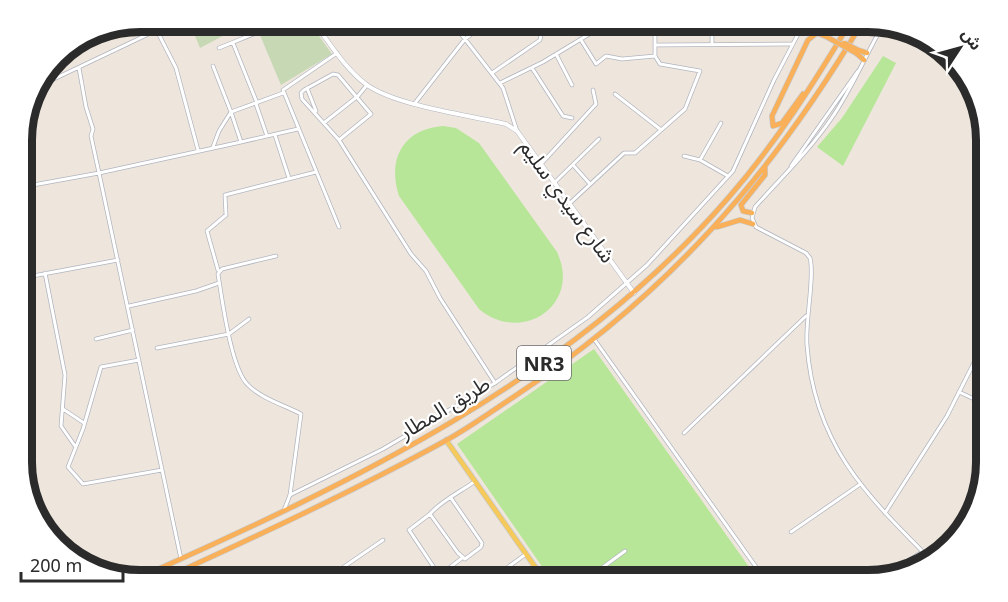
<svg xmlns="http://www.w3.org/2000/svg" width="1008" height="602" font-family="'Noto Sans','Noto Sans Arabic',sans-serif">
  <rect width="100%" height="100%" fill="#eee6dd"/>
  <!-- green -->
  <path fill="#b7e698" d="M883,56L896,63L843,166L817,147L842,118Z
    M443,126L456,128L479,143L557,252C582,305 522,345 479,309L399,196C387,159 403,129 443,126Z
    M594,349L759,581H662L660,578L656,581H552L457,444Z"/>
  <!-- cemetery -->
  <path fill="#c7d8b4" d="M189,21H251L200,48Z
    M254,21H308L332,54L281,85Z"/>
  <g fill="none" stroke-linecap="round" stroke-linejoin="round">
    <defs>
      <path id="minor" d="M152,21L176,68L198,150
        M451,21L503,88L517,131
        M712,21V45
        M783,21L786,30L798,33
        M483,26L488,30L499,24
        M581,40L596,64L606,56L622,59L655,56
        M233,43L257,103
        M656,45L792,44
        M219,48L256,33
        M337,53L283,90L339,227
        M556,54L572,85
        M213,66L231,112L219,131L213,147
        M79,68L86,107L93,129L91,136L99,173L241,142
        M532,68L563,116L572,118
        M492,73L540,40L541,35L532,21
        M500,83L543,62L611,21
        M307,88L316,111
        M33,89L157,30
        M283,93L231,112L241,142L298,129
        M615,94L660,129
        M415,103L465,39L489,21
        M256,104L267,136
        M325,122L358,96L367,85
        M275,135L289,178
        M339,140L371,114L338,75L333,74L304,90L301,93L302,99L339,140L411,254L426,271L440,298L495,383
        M684,156L700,160L728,176
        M700,160L721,123
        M542,163L596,104L593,90
        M573,165L590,184
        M555,182L599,139
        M22,187L99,173L181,559
        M570,203L624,153H635L685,109L700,71L660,64L655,56V21
        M276,256L222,269L218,274C222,299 231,369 248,385C262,399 284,405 301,414L290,495
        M218,270L207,231L226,215L225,195L316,172
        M45,273L65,375L61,426L75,446
        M22,278L118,260
        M129,306L196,291L219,283
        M96,339L133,330
        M594,339L766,581
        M157,348L229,334L249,319
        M139,360L101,367L83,429L68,467L83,484L162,470
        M976,361L987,366
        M959,392L987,405
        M63,409L84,423
        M684,433L806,316
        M451,498L482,543L481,547L465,559L458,553L430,514C441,501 460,492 474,482
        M430,514L409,530L435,569L444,572L462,558
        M791,532L859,485
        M880,579L922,552
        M329,581L332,575L383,540
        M489,581L526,554
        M584,581L625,551"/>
      <path id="tertiary" d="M883,25C865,56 852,89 831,119C809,151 781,178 755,207L752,218L756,227L806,253L810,258C815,276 805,321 807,345C814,444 866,495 932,561
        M791,166L858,71
        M284,510L290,495L383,449L495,383L588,317L647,265L733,171L774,80L805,21
        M885,513L947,416L987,337"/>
      <path id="secondary" d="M313,21C329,42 345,69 367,85C397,106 469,115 506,124L517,131L634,293"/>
      <path id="primary" d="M446,440L545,581"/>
      <path id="trunk" d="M820,21L821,28L828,34
        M858,50L867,53
        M856,53L864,60
        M803,94L782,123L773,126L772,116L808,40L817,33L827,37
        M752,213L743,211L741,205L765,175V166
        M717,227L740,220L753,224
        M134,580C351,483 571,380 729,197C776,143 814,83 851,21
        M159,581C255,537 352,492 445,441C469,428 492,411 515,396C666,296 771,177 863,21"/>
    </defs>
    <!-- minor casing -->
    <use href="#minor" stroke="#b1b5c0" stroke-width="4.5"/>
    <!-- tertiary casing -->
    <use href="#tertiary" stroke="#b1b5c0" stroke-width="4.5"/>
    <!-- secondary casing -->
    <use href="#secondary" stroke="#b1b5c0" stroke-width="5"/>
    <!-- primary casing -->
    <use href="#primary" stroke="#c8c8c8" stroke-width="6"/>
    <!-- trunk casing -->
    <use href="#trunk" stroke="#c8c8c8" stroke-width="6"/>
    <!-- minor -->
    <use href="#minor" stroke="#fff" stroke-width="3"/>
    <!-- tertiary -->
    <use href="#tertiary" stroke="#fff" stroke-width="3"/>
    <!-- secondary -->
    <use href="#secondary" stroke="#fff" stroke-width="4"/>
    <!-- primary -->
    <use href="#primary" stroke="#f6ca5a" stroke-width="4.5"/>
    <!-- trunk -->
    <use href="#trunk" stroke="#fab058" stroke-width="4.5"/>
    <defs>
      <path id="trunk-bridge" d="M827,37L856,53
        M844,43L858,50"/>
    </defs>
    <!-- trunk-bridge casing -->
    <use href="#trunk-bridge" stroke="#c8c8c8" stroke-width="6" stroke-linecap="butt"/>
    <!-- trunk-bridge -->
    <use href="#trunk-bridge" stroke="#fab058" stroke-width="4.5"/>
  </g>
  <g text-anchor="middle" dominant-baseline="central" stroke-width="4.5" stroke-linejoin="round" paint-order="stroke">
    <!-- shield labels -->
    <rect fill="#fff" stroke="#6b6b6b" stroke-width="1.5" x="517" y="346" width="54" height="34" rx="4.5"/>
    <g font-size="20" font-weight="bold" fill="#2b2b2b">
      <text x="544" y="363">NR3</text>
    </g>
    <!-- street labels -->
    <g font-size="21" fill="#2b2b2b" stroke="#fff">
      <text transform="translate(568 201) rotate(54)">شارع سيدي سليم</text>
      <text transform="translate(444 407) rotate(-31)">طريق المطار</text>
    </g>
  </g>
  <!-- crop -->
  <path d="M0 0H1008V602H0ZM140 32H868A108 108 0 0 1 976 140V462A108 108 0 0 1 868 570H140A108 108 0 0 1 32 462V140A108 108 0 0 1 140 32Z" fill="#fff" fill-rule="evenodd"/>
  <path fill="none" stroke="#2b2b2b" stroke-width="8" d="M140 32H868A108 108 0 0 1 976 140V462A108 108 0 0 1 868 570H140A108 108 0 0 1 32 462V140A108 108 0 0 1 140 32Z"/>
  <!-- north arrow -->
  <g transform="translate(960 48) rotate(54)" stroke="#ffffff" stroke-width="4.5" paint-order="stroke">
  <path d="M0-4.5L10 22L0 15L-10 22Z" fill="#2b2b2b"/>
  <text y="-9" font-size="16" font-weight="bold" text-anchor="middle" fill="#2b2b2b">ش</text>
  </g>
  <!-- scale -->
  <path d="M21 572v9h102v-9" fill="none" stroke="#2b2b2b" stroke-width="3"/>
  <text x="30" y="572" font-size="18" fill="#2b2b2b" stroke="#ffffff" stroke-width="4.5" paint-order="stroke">200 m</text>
</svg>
